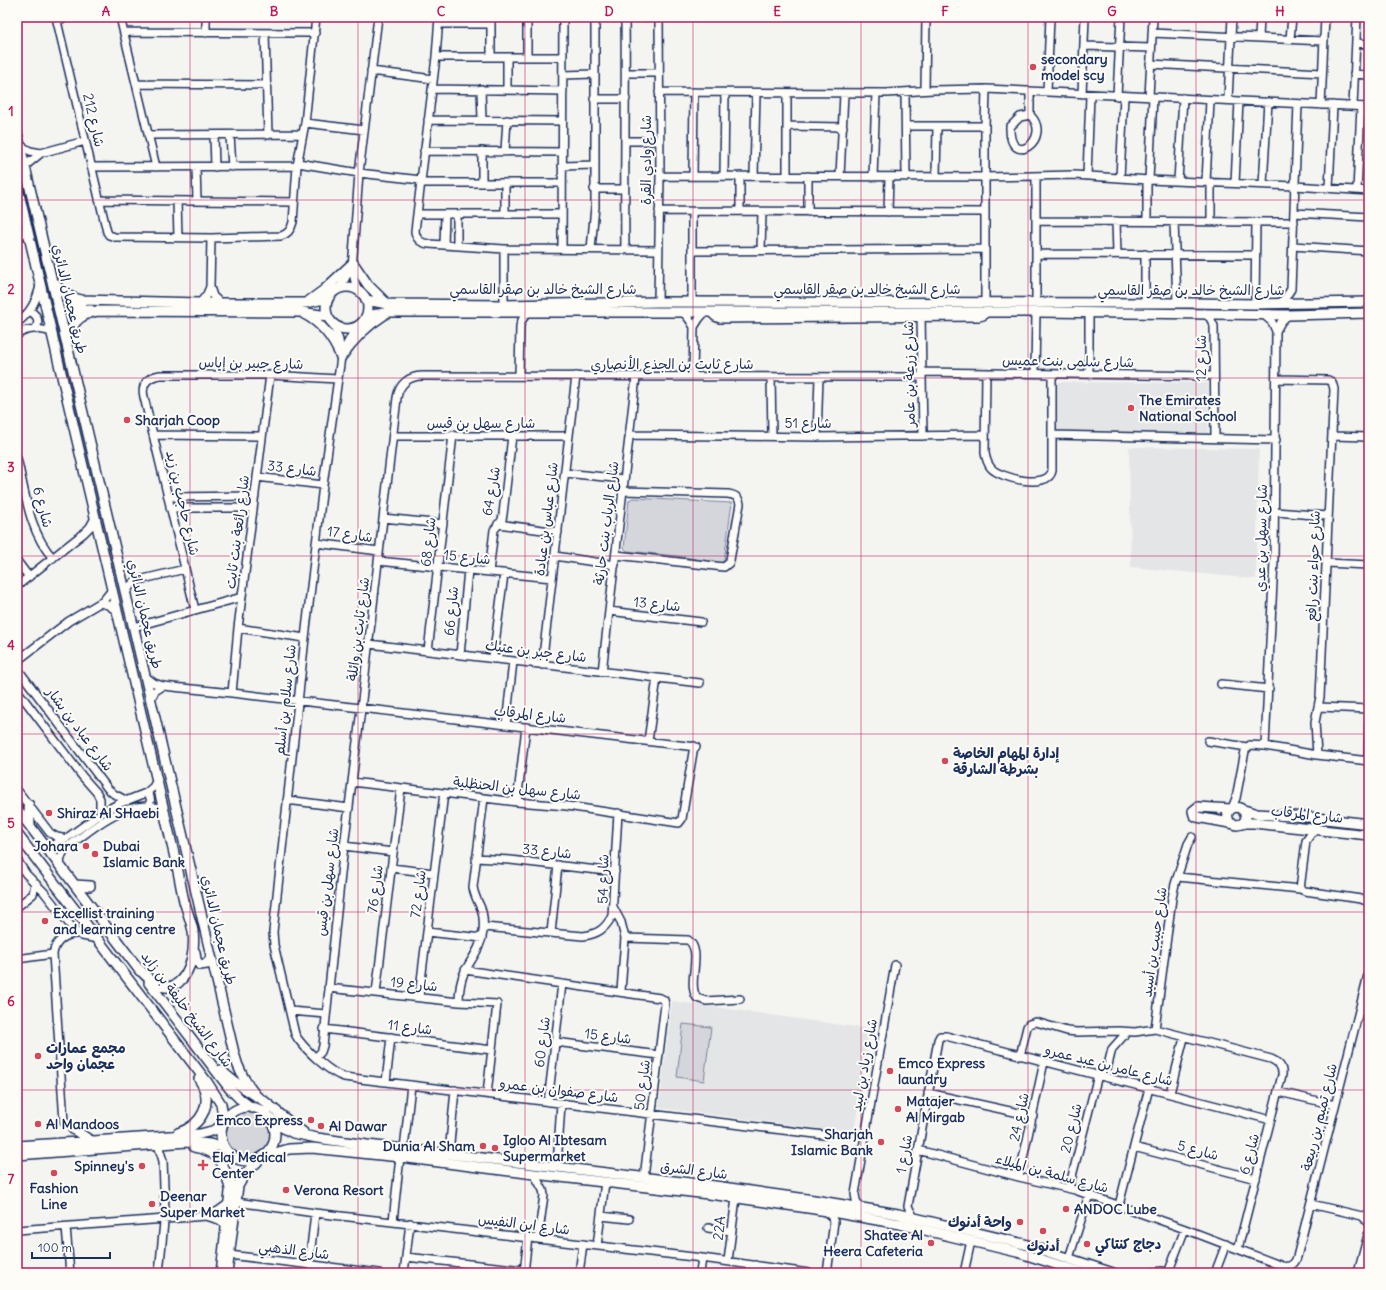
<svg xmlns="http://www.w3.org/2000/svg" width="1386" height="1290" font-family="Delius,'Playpen Sans Arabic',sans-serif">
  <rect width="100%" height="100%" fill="#f4f4f1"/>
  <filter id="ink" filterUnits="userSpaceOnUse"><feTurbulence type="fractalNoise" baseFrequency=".025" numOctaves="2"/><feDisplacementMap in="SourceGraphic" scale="8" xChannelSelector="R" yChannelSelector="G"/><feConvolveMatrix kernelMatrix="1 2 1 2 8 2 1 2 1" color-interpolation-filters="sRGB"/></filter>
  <g filter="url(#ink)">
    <!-- built -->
    <path fill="#e4e5e6" d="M1053,382L1208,383V434L1108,432L1054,433Z
      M1129,447L1259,449L1256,579L1131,567Z
      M672,1001L869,1029L854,1133L659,1108Z"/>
    <!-- green -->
    <path fill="#d4d6db" stroke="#78829c" d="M633,498L732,503L724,561L721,563L677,556L627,551L624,548L629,500Z
      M683,1024L711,1027L704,1081L677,1077Z
      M223 1136a24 24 0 1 1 48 0a24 24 0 1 1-48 0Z"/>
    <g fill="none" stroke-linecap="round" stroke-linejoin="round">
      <defs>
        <path id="minor" d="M56,17L107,232L109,235L115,237L211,238L281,236C288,234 291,230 293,222L297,166L305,123L316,17
          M120,17L156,167
          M206,17V33
          M439,17L436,57L415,231C416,240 421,243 429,244L504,249L658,250
          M625,17H659
          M57,20L70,17
          M439,24H491
          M124,32L315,33
          M265,33L268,135
          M1152,33L1324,41
          M1259,38L1260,17
          M1290,39L1292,17
          M1356,43L1369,44
          M1084,46L1151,48
          M436,57H563
          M491,57V17
          M527,57V17
          M1150,64L1322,73
          M371,71L433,79
          M626,73H659
          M1354,74L1369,75
          M563,75L594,74
          M136,84L266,85
          M432,89L563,91
          M481,89L482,120
          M507,90V57
          M925,90L926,17
          M1030,91V115C1054,138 1009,171 1010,127L1020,117L1030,115
          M659,92L887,93L932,90L986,89L1369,107
          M1047,92L1050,17
          M787,93V176
          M905,93L906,177
          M1082,94L1085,17
          M1117,96L1121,17
          M1149,97L1153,17
          M594,99H626
          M1228,100L1232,17
          M1321,105L1325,17
          M1353,106L1357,17
          M428,120L562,121
          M305,123L364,130
          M787,126L843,127
          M906,126H985
          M148,135L303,134
          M214,135L215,167
          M230,135L232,167
          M626,141H660
          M20,145L30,151L41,153
          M424,151L562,152
          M505,151L507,120
          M298,163L359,173L421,180
          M25,166L41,153L85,141
          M562,166L594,165
          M91,167L297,166
          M196,167L197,201
          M660,176L985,177L1074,175L1149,180L1295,186L1369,191
          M693,176L694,92
          M724,176L725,93
          M754,176L756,93
          M808,176V212
          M840,176L844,94
          M1087,176L1090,95
          M873,177L876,93
          M936,177L937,126
          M1120,178L1124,96
          M1147,180V221
          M1149,180L1153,97
          M1178,181L1183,98
          M1206,182L1210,100
          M1211,182V222
          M421,183H562
          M482,183V151
          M1235,183L1239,101
          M1263,184L1268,102
          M1329,188L1333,105
          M594,189H624
          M1357,190L1361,107
          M99,200L294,202
          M177,201L178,237
          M659,211L985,212
          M740,211V176
          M888,212L889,177
          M1294,213L1369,217
          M417,214H562
          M505,214V183
          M1036,221L1294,222
          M1116,221L1117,254
          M1174,222L1177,303
          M17,240L27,227
          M444,245L445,214
          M457,246V214
          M1293,246L1369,251
          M562,249L563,17
          M591,249L595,207V17
          M625,250C624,172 626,95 625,17
          M761,250L762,212
          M692,251L985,249
          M1036,254L1255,255
          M1145,254V303
          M210,287L213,296L220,303
          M338,289L345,279L352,265
          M357,290L352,269L359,173L378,17
          M658,302L660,176L659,17
          M692,302V212
          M200,303L207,294L210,287L211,238
          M985,303V126L986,89
          M1036,303V177
          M1255,304L1256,222
          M1279,304L1286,297L1291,289L1298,104
          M504,305V249
          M29,311C37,314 40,321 36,328
          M683,312L689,319L694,327L693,376
          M710,312L715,317L720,319L979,317L983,316L987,312
          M1204,313L1210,318L1214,326L1215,438
          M921,314L923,436
          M1264,315L1272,322L1276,331L1274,561L1265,746
          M17,323C30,313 36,302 40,286
          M333,324L339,340L341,357L323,485L305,638L273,932L274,945L295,1034L298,1039C307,1051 330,1073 344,1077L824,1135
          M694,327L699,319L705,312
          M1276,331L1281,322L1288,315
          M17,335C28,327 39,328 51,332
          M346,346L356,327
          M922,372L1214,376
          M986,373L985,453C986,459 987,463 991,468C1000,478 1048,490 1052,471V374
          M1035,373L1036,312
          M1089,374V312
          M519,376L520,326L522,320L528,312
          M771,377L772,436
          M1276,379L1328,380L1332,382L1334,389L1320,697L1315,722L1317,755
          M153,435L262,436
          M630,435L817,437L985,435
          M1052,435L1276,440
          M393,436H569
          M1332,436L1369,437
          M817,437L819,377
          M17,458C25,491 29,533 53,558
          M565,473L624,479
          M257,477L323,485
          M168,497L255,496
          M170,508H253
          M1275,512L1328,516
          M383,518L443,524
          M498,524L558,532
          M316,543L379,551
          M616,555L724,567L729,563L730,560L740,504C739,497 735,495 728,494L623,491
          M555,556L615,565
          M17,561L29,577
          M378,561L552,578
          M1326,563L1369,565
          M489,572L494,530L502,520L503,514L512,436
          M17,586L84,533L90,527L95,518
          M126,593L130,586L135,581L185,569
          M100,603L108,605L117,611
          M195,610L144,397C141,385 147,377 160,375H270L337,379
          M609,611L701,622
          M134,627L242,597
          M238,628L305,638
          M369,644L700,683
          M428,651L453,435
          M460,655L468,570
          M493,659L504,574
          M17,661L69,621L103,601L112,590
          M542,665L576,376
          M17,668L108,789L114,794L127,801
          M602,672L636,377
          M146,677L154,683L163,686L232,693L696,747
          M1221,684L1269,689
          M17,690L82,776L97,793L100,799V813
          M232,693L238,628L270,375
          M151,699L155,691L163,686
          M1318,707L1369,709
          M506,725L513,661
          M648,741L657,678
          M1208,741L1247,747
          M1368,761L1369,721
          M352,782L517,802L567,806L679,823L682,819L694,746
          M17,790L50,833L57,837L66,839
          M146,793C151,796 152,801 148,806
          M287,800L349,808
          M517,802L526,727
          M1232,808L1236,798L1245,751L1250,745L1265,746L1317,755L1369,761
          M1317,829L1311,834L1306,841L1300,889L1305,891L1361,899L1369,902
          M43,844L52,845L61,842L103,812L118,804L146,793L153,787L157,780
          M344,846L393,852
          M476,858L510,860L615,872
          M17,860L26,874L44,892L74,930L82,936L98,939
          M60,866C60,860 61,856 64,851C69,845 75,841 81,837C99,823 121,807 145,806C152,805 159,808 165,813
          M391,868L434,873
          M1178,877L1300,889
          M17,907L33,894L35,884
          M613,907L621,922L625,938L621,991
          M484,927L583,936C598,934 605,929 612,916L618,813
          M427,932L482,938
          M551,933L558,865
          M625,938L688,940C704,951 686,983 697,998L706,1001L740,999
          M17,959L53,954
          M465,970L660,998L664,1000L665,1004L644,1178
          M328,988L459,1002L497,1004L487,1094
          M376,993L401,788
          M419,997L444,793
          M459,1002C459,991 460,981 465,971C472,958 481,948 483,932C484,922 484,913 479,904C476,898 474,894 473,887L484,798
          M290,1011L326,1014
          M324,1029L492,1050
          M1155,1029L1172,898L1175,884L1188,844L1192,837
          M555,1042L659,1055
          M1020,1056L1027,1027L1029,1024L1036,1022L1067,1031L1077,1032L1119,1031L1135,1032L1155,1029L1271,1059C1278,1062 1283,1067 1282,1075L1238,1249
          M316,1057L321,1052L323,1046L343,855L361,709L397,398C399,384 409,376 422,376L922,377
          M1105,1077L1112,1049L1127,1032
          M386,1082L391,1037
          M1279,1092L1335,1105
          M928,1093L1033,1116
          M1170,1093L1184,1038
          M548,1102L562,984
          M64,1122L53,954C55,941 66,933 79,934
          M1134,1147L1256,1179
          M159,1148L163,1161L165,1212L159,1273
          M404,1149L411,1085
          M918,1150L1019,1177L1075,1190L1185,1229L1282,1266C1290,1268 1295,1264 1297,1257L1369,971
          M449,1154L455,1090
          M557,1167L561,1103
          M534,1174L543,1190L544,1195L538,1239
          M1019,1177L1044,1062
          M1069,1188L1098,1075
          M236,1202L315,1213L702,1258L809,1273
          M1311,1204L1362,1216L1369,1215
          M1119,1205L1149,1088
          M859,1208L856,1200L855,1194L895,965
          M824,1211L831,1216L834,1222L827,1273
          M207,1216L218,1211L229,1203
          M601,1216L629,1219
          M1362,1216L1369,1223
          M914,1218L908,1206L938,1040L940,1036H946L1271,1120
          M393,1221L400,1157
          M66,1227L70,1273
          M708,1228L732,1231
          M17,1230L206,1216L219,1220L226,1225
          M597,1246L605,1182
          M229,1255L379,1273
          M406,1257L524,1270
          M1069,1258L1089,1195
          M728,1261L736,1198
          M309,1265L315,1213
          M404,1273L410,1223
          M524,1273L528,1237
          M579,1273L583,1244
          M700,1273L702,1258
          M754,1273L755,1265
          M964,1273L971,1241
          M1150,1273L1162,1271L1167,1273
          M1168,1273L1185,1229
          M1215,1273L1226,1244"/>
        <path id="major" d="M17,133L234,1053C238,1070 246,1084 257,1097
          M17,185L176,862C179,875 181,888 184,901C187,911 191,921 193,931C195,949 192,971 178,983C162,995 148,978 137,967
          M53,281C60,292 69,298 81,300L200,303H306L328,298
          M326 308a21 21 0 1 1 42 0a21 21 0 1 1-42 0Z
          M366,300L387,304L504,305L658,302L1190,303L1255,304L1369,302
          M309,301L324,290L353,263L368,285L387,304
          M82,303H73L71,306V309L75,311L91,310
          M304,314C322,323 333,338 341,357
          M366,316L390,312H1038L1288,315L1369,313
          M67,342C72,324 77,315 97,311L301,312L327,316
          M341,357C352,341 368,325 384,315
          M29,805L30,826
          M17,809L140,971
          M1244,810L1257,814L1308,817L1369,824
          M1230,823L1197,817L1194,815L1193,811L1198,807L1231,809
          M1242,824L1246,819L1245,813C1237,801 1222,810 1230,823L1237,825L1246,823H1254L1369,835
          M17,834L207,1082L221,1104L224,1122
          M75,885L90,886
          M195,952L196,960L200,965L207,964L211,957
          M149,983L230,1089L240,1099L252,1108
          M221,1070C233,1083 249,1091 264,1101C277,1111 289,1123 303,1132
          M221 1134a27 27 0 1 1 54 0a27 27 0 1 1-54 0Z
          M269,1117L280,1126L293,1133L317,1138L367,1145L449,1154L715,1186L814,1200L898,1214L1024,1244L1113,1273
          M73,1129L91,1141
          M178,1133C202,1125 215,1103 199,1079
          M17,1146L200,1134L212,1131L222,1126
          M194,1147C221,1151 225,1166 230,1189
          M17,1155L187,1142L210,1144L225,1148
          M265,1156L289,1149L312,1148L400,1157L534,1174L717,1195L815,1209L900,1224L1017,1252L1084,1273
          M221,1273L231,1183
          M227,1273L238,1186L245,1174L258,1161
          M1359,1273L1369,1235"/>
      </defs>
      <!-- minor casing -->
      <use href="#minor" stroke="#1b2f5e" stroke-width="10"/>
      <!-- major casing -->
      <use href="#major" stroke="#1b2f5e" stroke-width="12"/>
      <!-- minor -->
      <use href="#minor" stroke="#fdfcf7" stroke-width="7"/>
      <!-- major -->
      <use href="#major" stroke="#fdfcf7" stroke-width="9"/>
    </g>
  </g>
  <!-- grid -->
  <path fill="none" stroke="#c2185b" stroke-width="1" stroke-opacity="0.55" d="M190,17V1273M358,17V1273M525,17V1273M693,17V1273M861,17V1273M1028,17V1273M1196,17V1273M17,200H1369M17,378H1369M17,556H1369M17,734H1369M17,912H1369M17,1090H1369"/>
  <!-- markers -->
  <g fill="#d1495b" stroke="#fdfcf7" stroke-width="1.5">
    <circle cx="1033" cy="67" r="4"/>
    <circle cx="1131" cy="408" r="4"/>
    <circle cx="127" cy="420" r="4"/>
    <circle cx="945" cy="761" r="4"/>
    <circle cx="49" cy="813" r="4"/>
    <circle cx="86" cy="846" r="4"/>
    <circle cx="95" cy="854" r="4"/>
    <circle cx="45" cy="921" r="4"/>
    <circle cx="38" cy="1056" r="4"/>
    <circle cx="890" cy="1071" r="4"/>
    <circle cx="898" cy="1109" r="4"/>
    <circle cx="311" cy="1120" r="4"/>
    <circle cx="38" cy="1124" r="4"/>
    <circle cx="321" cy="1126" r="4"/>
    <circle cx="881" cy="1142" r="4"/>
    <circle cx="483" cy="1146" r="4"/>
    <circle cx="495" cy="1148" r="4"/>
    <path d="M201 1159h4v4h4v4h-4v4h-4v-4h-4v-4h4z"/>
    <circle cx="142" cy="1166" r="4"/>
    <circle cx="54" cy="1173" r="4"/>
    <circle cx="286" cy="1190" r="4"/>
    <circle cx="152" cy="1204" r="4"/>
    <circle cx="1066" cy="1209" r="4"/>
    <circle cx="1020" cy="1222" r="4"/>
    <circle cx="1043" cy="1231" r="4"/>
    <circle cx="931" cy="1243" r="4"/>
    <circle cx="1087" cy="1244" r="4"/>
  </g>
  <g text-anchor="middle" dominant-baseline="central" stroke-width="4" stroke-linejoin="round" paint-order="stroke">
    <!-- poi labels -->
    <g font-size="14" font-weight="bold" fill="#1b2f5e" stroke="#fdfcf7" text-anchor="start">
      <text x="1041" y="59">secondary<tspan x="1041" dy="16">model scy</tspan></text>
      <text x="1139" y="400">The Emirates<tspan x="1139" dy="16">National School</tspan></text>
      <text x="135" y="420">Sharjah Coop</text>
      <text x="953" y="753">إدارة المهام الخاصة<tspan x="953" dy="16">بشرطة الشارقة</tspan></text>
      <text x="57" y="813">Shiraz Al SHaebi</text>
      <text x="78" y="846" text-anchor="end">Johara</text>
      <text x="103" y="846">Dubai<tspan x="103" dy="16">Islamic Bank</tspan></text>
      <text x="53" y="913">Excellist training<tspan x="53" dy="16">and learning centre</tspan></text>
      <text x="46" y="1048">مجمع عمارات<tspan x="46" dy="16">عجمان واحد</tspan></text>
      <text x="898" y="1063">Emco Express<tspan x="898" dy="16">laundry</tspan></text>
      <text x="906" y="1101">Matajer<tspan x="906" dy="16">Al Mirgab</tspan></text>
      <text x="303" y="1120" text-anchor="end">Emco Express</text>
      <text x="46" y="1124">Al Mandoos</text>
      <text x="329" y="1126">Al Dawar</text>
      <text x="873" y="1134" text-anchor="end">Sharjah<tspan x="873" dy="16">Islamic Bank</tspan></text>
      <text x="503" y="1140">Igloo Al Ibtesam<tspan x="503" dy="16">Supermarket</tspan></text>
      <text x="475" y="1146" text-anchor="end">Dunia Al Sham</text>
      <text x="212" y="1157">Elaj Medical<tspan x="212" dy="16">Center</tspan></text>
      <text x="134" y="1166" text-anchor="end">Spinney's</text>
      <text x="54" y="1188" text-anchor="middle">Fashion<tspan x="54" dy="16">Line</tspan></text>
      <text x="294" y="1190">Verona Resort</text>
      <text x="160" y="1196">Deenar<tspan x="160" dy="16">Super Market</tspan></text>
      <text x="1074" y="1209">ANDOC Lube</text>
      <text x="1012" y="1222" text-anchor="end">واحة أدنوك</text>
      <text x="923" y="1235" text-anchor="end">Shatee Al<tspan x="923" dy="16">Heera Cafeteria</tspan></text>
      <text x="1095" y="1244">دجاج كنتاكي</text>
      <text x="1043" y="1246" text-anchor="middle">أدنوك</text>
    </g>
    <!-- street labels -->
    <g font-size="14" fill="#1b2f5e" stroke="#fdfcf7">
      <text transform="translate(94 120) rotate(77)">212 شارع</text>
      <text transform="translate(646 160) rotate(-90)">شارع وادي القرة</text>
      <text x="543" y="289">شارع الشيخ خالد بن صقر القاسمي</text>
      <text x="867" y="289">شارع الشيخ خالد بن صقر القاسمي</text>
      <text x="1191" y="290">شارع الشيخ خالد بن صقر القاسمي</text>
      <text transform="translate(70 299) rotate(77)">طريق عجمان الدائري</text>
      <text transform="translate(1201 358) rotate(-90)">شارع 12</text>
      <text transform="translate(1068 361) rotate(1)">شارع سلمى بنت عميس</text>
      <text transform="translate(251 363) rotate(1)">شارع جبير بن إياس</text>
      <text x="672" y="364">شارع ثابت بن الجذع الأنصاري</text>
      <text transform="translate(909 374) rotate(-91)">شارع زرعة بن عامر</text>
      <text x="481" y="423">شارع سهل بن قيس</text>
      <text x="808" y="423">شارع 51</text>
      <text transform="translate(292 468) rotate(7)">شارع 33</text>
      <text transform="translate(491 491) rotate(-80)">شارع 64</text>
      <text transform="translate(183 503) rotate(77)">شارع حاجب بن زيد</text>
      <text transform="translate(43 507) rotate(75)">شارع 6</text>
      <text transform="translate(546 519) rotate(-83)">شارع عباس بن عبادة</text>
      <text transform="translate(606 523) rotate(-83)">شارع الرباب بنت حارثة</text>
      <text transform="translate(237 532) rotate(-83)">شارع رائعة بنت ثابت</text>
      <text transform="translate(350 534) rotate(8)">شارع 17</text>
      <text transform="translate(1261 538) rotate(-89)">شارع سهل بن عدي</text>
      <text transform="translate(428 542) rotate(-84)">شارع 68</text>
      <text transform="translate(467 557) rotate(6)">شارع 15</text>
      <text transform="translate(1313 566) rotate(-88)">شارع حواء بنت رافع</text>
      <text transform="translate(657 604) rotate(6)">شارع 13</text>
      <text transform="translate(451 611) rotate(-85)">شارع 66</text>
      <text transform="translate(145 614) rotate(77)">طريق عجمان الدائري</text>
      <text transform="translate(358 629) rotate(-83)">شارع ثابت بن وائلة</text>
      <text transform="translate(536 651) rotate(7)">شارع جبر بن عتيك</text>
      <text transform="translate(285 700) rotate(-84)">شارع سلام بن أسلم</text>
      <text transform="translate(530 714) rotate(6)">شارع المرقاب</text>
      <text transform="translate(80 729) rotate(53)">شارع عباد بن بشار</text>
      <text transform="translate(517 788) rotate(6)">شارع سهل بن الحنظلية</text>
      <text transform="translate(1307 814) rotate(6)">شارع المرقاب</text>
      <text transform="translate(547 851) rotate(6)">شارع 33</text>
      <text transform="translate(603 879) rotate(-89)">شارع 54</text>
      <text transform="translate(327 882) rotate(-83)">شارع سهل بن قيس</text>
      <text transform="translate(375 889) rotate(-83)">شارع 76</text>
      <text transform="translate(418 894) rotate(-83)">شارع 72</text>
      <text transform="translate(219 930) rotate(77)">طريق عجمان الدائري</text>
      <text transform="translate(1154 942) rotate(-82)">شارع حبيب بن أسيد</text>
      <text transform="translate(414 984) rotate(6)">شارع 19</text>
      <text transform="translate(187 1009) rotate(53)">شارع الشيخ خليفة بن زايد</text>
      <text transform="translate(410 1027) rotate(7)">شارع 11</text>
      <text transform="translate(608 1036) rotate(7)">شارع 15</text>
      <text transform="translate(542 1042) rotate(-83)">شارع 60</text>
      <text transform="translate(864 1065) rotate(-80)">شارع زياد بن لبيد</text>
      <text transform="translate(1109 1065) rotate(14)">شارع عامر بن عبد عمرو</text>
      <text transform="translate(642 1085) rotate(-83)">شارع 50</text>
      <text transform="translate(559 1090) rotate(7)">شارع صفوان بن عمرو</text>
      <text transform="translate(1019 1117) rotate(-78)">شارع 24</text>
      <text transform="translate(1319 1117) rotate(-76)">شارع تميم بن ربيعة</text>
      <text transform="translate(1071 1128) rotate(-76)">شارع 20</text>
      <text transform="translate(1198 1150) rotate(15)">شارع 5</text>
      <text transform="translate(904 1154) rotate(-80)">شارع 1</text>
      <text transform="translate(1249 1154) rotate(-75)">شارع 6</text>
      <text transform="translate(694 1170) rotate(7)">شارع الشرق</text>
      <text transform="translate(1052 1173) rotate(15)">شارع سلمة بن الميلاء</text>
      <text transform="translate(524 1224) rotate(7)">شارع ابن النفيس</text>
      <text transform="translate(719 1228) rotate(-83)">22A</text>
      <text transform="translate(294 1250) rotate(7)">شارع الذهبي</text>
    </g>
  </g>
  <!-- margin -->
  <rect width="1386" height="1290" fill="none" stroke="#fdfcf7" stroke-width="44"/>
  <!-- scale -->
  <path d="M32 1252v6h78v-6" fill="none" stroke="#1b2f5e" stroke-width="2"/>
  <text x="38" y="1252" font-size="12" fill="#1b2f5e" stroke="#fdfcf7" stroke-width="3" paint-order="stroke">100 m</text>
  <rect x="22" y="22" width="1342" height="1246" fill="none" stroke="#c2185b" stroke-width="1.5"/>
  <g font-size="13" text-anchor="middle" font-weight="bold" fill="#c2185b">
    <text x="106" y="16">A</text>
    <text x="274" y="16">B</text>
    <text x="441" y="16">C</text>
    <text x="609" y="16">D</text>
    <text x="777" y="16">E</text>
    <text x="945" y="16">F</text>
    <text x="1112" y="16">G</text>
    <text x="1280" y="16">H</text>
    <text x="11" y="116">1</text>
    <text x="11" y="294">2</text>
    <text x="11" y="472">3</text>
    <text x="11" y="650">4</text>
    <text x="11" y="828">5</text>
    <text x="11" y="1006">6</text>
    <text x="11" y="1184">7</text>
  </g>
</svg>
